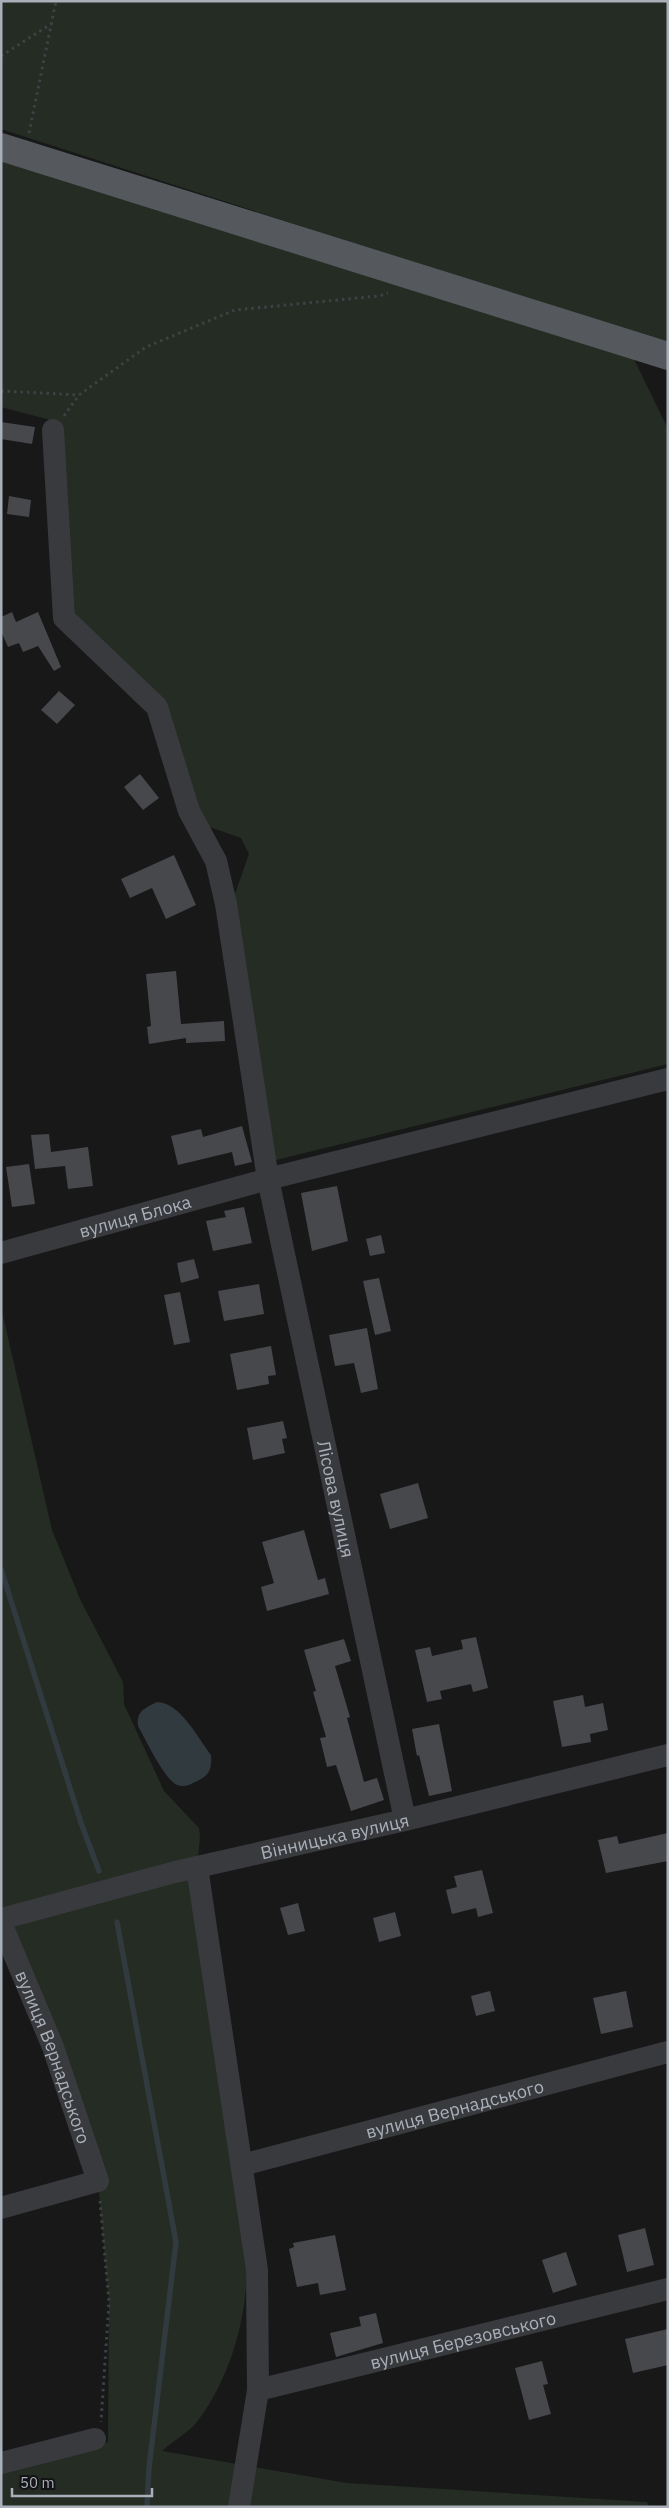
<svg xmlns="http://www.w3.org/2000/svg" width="669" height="2508" font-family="'IBM Plex Sans',sans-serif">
  <rect width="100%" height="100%" fill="#181819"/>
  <!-- green -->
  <path fill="#242c24" d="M1,1H668V345L1,129Z
    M1,160L633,357L668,429V1064L272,1161L230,908L249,854L241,838L201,824L165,703L70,615L62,423L1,407Z
    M1,1307L52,1530L80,1599L123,1682L124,1704L164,1791L199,1828L200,1837L197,1868C215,1984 239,2102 243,2220C245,2250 249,2281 243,2311C237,2348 221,2391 197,2422C188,2433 173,2441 162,2451L347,2483L647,2502L649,2507H1V2471L108,2442L109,2302L98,2181L1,1923Z"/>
  <!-- water -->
  <path fill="#303a3f" d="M157,1702C181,1703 197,1737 211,1755C212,1767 210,1775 199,1780C191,1784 185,1788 177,1785C164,1779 146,1740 138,1726C136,1711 145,1708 157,1702Z"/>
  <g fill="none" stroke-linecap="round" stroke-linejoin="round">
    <!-- stream -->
    <path stroke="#303a3f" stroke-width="5.5" d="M1,1569L81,1823L99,1871
      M117,1922L176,2242L149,2468L147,2507"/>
  </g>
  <!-- building -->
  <path fill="#47484c" d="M1,422L35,427L32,444L1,439Z
    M9,496L31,500L29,517L7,514Z
    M12,612L16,622L38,612L61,667L54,671L38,646L23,652L19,643L8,647L1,631V617Z
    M59,691L75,705L57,724L41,710Z
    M140,774L159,798L143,810L124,787Z
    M174,855L196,905L166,919L152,888L130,898L121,879Z
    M176,971L181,1024L224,1021L225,1041L186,1043V1038L149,1044L147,1027L151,1026L146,974Z
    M242,1126L252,1162L235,1166L232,1152L178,1165L171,1136L201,1129L203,1137Z
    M49,1134L51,1152L88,1147L93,1186L68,1189L65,1166L35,1169L31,1135Z
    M29,1164L35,1204L12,1207L6,1167Z
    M337,1186L348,1241L312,1251L301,1193Z
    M244,1207L252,1243L213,1251L206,1221L226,1217L224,1211Z
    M381,1235L385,1253L370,1256L366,1239Z
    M194,1259L199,1278L181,1283L177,1263Z
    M379,1278L391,1331L375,1335L363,1281Z
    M259,1284L264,1314L224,1321L218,1291Z
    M180,1292L190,1342L174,1345L164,1295Z
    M367,1328L378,1389L361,1393L354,1363L335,1366L329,1335Z
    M271,1346L276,1375L268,1376L269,1384L237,1390L230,1354Z
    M283,1421L287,1438L282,1439L285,1453L253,1460L247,1428Z
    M418,1483L428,1518L390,1529L380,1494Z
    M304,1530L318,1580L325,1578L329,1594L267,1611L261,1587L274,1583L262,1542Z
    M476,1637L488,1688L473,1692L471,1684L440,1691L442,1699L427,1702L415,1650L430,1647L432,1656L463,1649L461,1640Z
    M344,1639L351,1661L335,1666L350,1717L347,1718L364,1782L377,1778L384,1800L351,1811L336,1765L327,1767L320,1738L326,1737L313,1692L316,1691L304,1650Z
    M583,1695L585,1707L603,1703L608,1730L590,1734L591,1742L562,1747L553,1701Z
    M439,1724L452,1791L429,1796L419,1755L417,1756L412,1729Z
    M668,1833V1861L606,1873L598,1840L617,1836L619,1844Z
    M482,1870L493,1913L478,1917L476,1908L452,1914L446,1890L457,1887L454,1876Z
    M298,1903L305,1931L288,1935L280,1908Z
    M395,1912L401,1936L379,1942L373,1918Z
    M490,1991L495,2011L476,2016L471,1996Z
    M626,1991L633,2027L601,2034L593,1998Z
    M645,2228L654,2265L627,2272L618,2235Z
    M335,2235L346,2290L320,2295L318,2283L297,2287L289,2249L294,2247L293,2243Z
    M566,2252L577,2285L553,2293L542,2260Z
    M376,2313L383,2343L336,2357L330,2333L361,2326L359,2317Z
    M668,2329V2365L633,2373L625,2339Z
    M542,2361L548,2384L543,2385L551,2414L529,2420L515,2368Z"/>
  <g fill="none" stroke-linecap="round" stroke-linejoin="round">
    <!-- path -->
    <path stroke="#3f4145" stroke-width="3" stroke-dasharray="2.5 4" stroke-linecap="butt" d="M1,56L51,24
      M29,133L56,1
      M1,391L79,395
      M64,416L79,395L146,347L235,310L379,296L388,293
      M100,2201L109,2302L101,2422"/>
    <!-- minor -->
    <g stroke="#393a3e" stroke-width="22">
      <path id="s1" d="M53,430L64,618L157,707L189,811L216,861L226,904L268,1179L405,1820"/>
      <path id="s2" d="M1,1253L268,1179L668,1079"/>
      <path d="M197,1867L257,2270L258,2390L239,2507"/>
      <path id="s3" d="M1,1919L175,1872L405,1820L668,1755"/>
      <path id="s4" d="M1,1923L53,2047L98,2181L1,2208"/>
      <path id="s5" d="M242,2165L668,2052"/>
      <path id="s6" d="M258,2390L668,2289"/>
      <path d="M1,2463L95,2439"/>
    </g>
    <!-- major -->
    <path stroke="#55585d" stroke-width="28" d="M1,147L668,356"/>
  </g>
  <g text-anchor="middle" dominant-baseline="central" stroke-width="5" stroke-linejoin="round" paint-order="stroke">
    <!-- street labels -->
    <g font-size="18" fill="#aab0b9" stroke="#131315">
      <text stroke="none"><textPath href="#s2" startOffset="139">вулиця Блока</textPath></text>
      <text stroke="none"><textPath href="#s1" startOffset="1132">Лісова вулиця</textPath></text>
      <text stroke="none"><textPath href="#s3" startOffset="344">Вінницька вулиця</textPath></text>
      <text stroke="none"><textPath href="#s4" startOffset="144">вулиця Вернадського</textPath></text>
      <text stroke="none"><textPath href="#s5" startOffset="220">вулиця Вернадського</textPath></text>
      <text stroke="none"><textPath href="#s6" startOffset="211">вулиця Березовського</textPath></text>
    </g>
  </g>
  <!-- border -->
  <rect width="669" height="2508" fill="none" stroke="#aab0b9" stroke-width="5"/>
  <!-- scale -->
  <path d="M12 2488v8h140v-8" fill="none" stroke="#aab0b9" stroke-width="2.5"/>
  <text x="20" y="2488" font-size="15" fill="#aab0b9" stroke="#131315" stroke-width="4" paint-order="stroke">50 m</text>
</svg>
